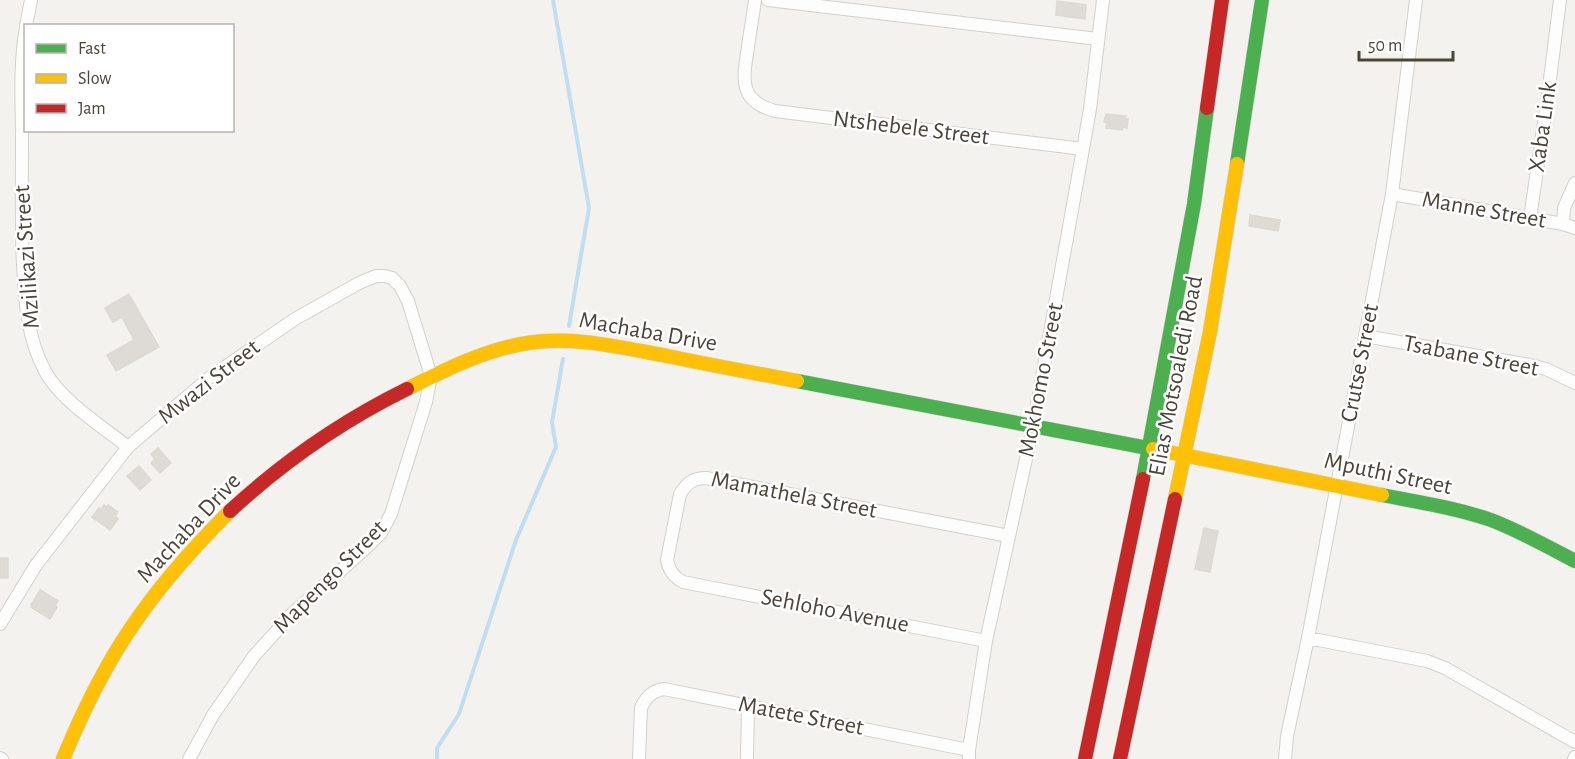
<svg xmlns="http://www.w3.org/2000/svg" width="1575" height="759" font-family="'Alegreya Sans',sans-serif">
  <rect width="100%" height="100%" fill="#f4f2ee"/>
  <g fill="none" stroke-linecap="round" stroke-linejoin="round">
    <!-- stream -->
    <path stroke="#c0ddf1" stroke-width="4" d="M553,0L589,208L569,326
      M437,759V748L459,714L516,540L556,447L552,422L563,359"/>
  </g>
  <!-- building -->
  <path fill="#dedbd6" stroke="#dcd9d4" stroke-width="1.5" d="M1057,1L1086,5L1085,19L1056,15Z
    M1106,114L1126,116L1125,118L1128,119L1127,128L1123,127L1122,130L1106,128L1107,123L1104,122Z
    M1250,215L1280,220L1278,231L1249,226Z
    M129,294L159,347L116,371L107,355L134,340L122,317L113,322L105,308Z
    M158,448L171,463L160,473L151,463L155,459L151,454Z
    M139,466L151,480L140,490L127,476Z
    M104,505L106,507L108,505L118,512L115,516L118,519L110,530L92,517L99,508L101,509Z
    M1204,528L1218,531L1210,572L1195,569Z
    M0,558H8V578H0Z
    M40,590L58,601L55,605L57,607L50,619L31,607L32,606L31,605Z"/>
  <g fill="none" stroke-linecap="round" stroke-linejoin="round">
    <defs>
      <path id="street" d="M755,0C753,16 750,31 748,47C743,78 738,101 775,111L1083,149
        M768,0L1098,39
        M26,26L31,0
        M26,28C19,65 22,104 22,142C22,183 21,224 23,265C25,301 27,338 45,371C59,399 103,427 128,447
        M1392,194L1563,224L1575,228
        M1530,218L1548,95L1560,0
        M1563,224L1564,208L1575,183
        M1365,336L1530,365L1546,369L1575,383
        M0,624L36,565L128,447L209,378L295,319L359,283L376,276H385L392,278L400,286L408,301L431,376L426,402L391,514L381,533L368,546L291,615L254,656L213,715L189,759
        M1308,638L1427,661L1445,668L1575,742
        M986,641L683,582C674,577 669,571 667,560L680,494C687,483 693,478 706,478L1009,536
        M0,758L2,759
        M639,759L641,708C646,697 652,691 664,689L969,750
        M747,759L748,705
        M969,759V750L986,641L1033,427L1083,149L1090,109L1103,0
        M1285,759L1287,736L1308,638L1392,194L1416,0
        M1574,759L1575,757"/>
      <path id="fast" d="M1237,164L1262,0
        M797,381L1153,449
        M1143,479L1194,204L1207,108
        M1382,495C1418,502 1456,508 1491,520C1520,531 1548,547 1575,561"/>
      <path id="slow" d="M407,389C443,371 482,351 522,344C571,335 618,347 667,356C710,365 754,373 797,381
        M1153,449L1382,495
        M1175,499L1210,332L1237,164
        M63,759C82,713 103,669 131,628C159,586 194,547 230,511"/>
      <path id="jam" d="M1207,108L1222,0
        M230,511C283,462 342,421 407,389
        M1085,759L1143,479
        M1120,759L1175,499"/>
    </defs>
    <!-- street casing -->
    <use href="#street" stroke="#d2d0cb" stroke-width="14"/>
    <!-- fast casing -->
    <use href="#fast" stroke="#d3cfc5" stroke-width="15"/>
    <!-- slow casing -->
    <use href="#slow" stroke="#d3cfc5" stroke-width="15"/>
    <!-- jam casing -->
    <use href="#jam" stroke="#d3cfc5" stroke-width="15"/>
    <!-- street -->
    <use href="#street" stroke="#fdfdfc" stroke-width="12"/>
    <!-- fast -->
    <use href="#fast" stroke="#4caf50" stroke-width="14"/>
    <!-- slow -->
    <use href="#slow" stroke="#ffc107" stroke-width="14"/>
    <!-- jam -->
    <use href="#jam" stroke="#c62828" stroke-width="14"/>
  </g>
  <g text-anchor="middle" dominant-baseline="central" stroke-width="5" stroke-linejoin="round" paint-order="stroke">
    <!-- street labels -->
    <g font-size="24" fill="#4b4439" stroke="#fff">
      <text transform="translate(1543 127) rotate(-82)">Xaba Link</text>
      <text transform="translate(911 128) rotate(7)">Ntshebele Street</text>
      <text transform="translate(1484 210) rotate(10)">Manne Street</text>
      <text transform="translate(27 257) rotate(-94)">Mzilikazi Street</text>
      <text transform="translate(648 332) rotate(10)">Machaba Drive</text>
      <text transform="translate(1471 356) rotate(11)">Tsabane Street</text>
      <text transform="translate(1360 363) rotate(-79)">Crutse Street</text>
      <text transform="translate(1176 376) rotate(-79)">Elias Motsoaledi Road</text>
      <text transform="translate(1041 380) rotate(-79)">Mokhomo Street</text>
      <text transform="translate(209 382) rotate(-38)">Mwazi Street</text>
      <text transform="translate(1388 474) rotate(12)">Mputhi Street</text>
      <text transform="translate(794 495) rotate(11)">Mamathela Street</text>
      <text transform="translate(189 528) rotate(-47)">Machaba Drive</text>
      <text transform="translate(330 577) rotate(-45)">Mapengo Street</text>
      <text transform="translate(835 611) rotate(11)">Sehloho Avenue</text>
      <text transform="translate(801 716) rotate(11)">Matete Street</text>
    </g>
  </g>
  <!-- legend -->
  <rect x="24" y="24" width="210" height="108" fill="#ffffff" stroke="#b7b4b0" stroke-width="1.5"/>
  <rect x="36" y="44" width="30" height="9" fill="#4caf50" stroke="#b7b4b0" stroke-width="1.5"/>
  <text x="78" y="54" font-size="18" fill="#4b4439">Fast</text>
  <rect x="36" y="74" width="30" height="9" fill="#ffc107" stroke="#b7b4b0" stroke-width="1.5"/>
  <text x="78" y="84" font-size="18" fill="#4b4439">Slow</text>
  <rect x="36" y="104" width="30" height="9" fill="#c62828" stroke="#b7b4b0" stroke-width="1.5"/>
  <text x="78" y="114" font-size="18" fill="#4b4439">Jam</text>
  <!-- scale -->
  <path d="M1359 51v9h94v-9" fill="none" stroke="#4b4439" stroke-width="3"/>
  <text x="1368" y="51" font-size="18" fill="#4b4439" stroke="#ffffff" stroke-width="4.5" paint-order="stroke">50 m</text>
</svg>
